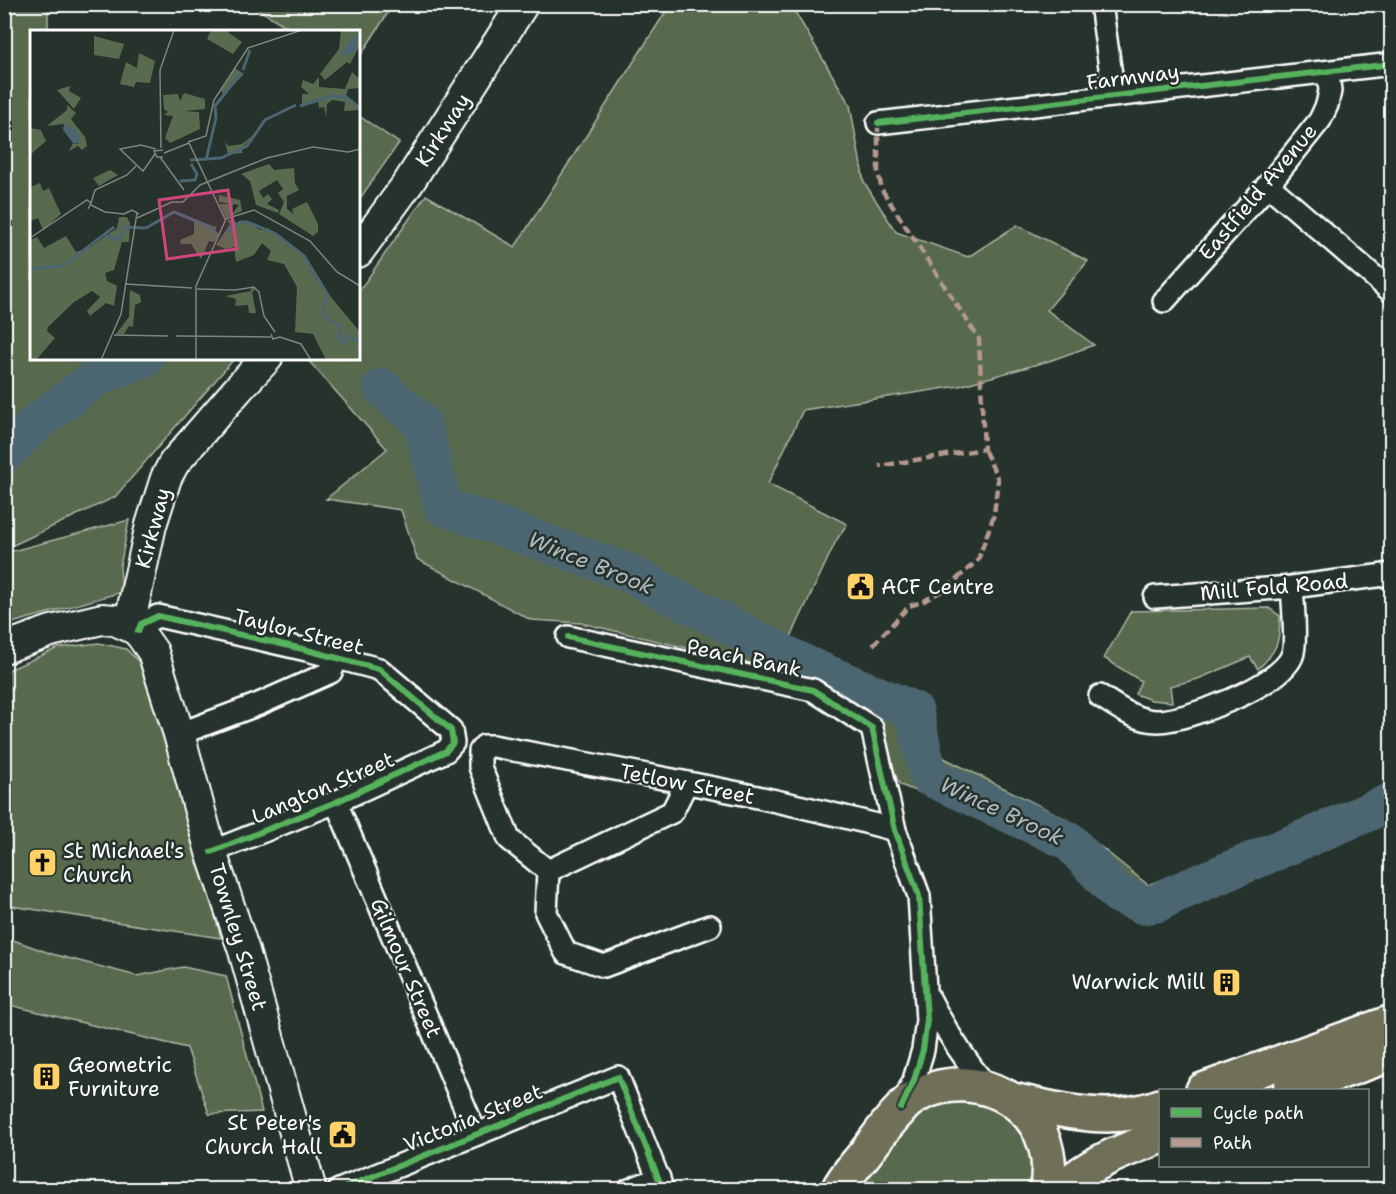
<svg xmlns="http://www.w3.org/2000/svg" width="1396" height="1194" font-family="'Shantell Sans',sans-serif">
  <rect width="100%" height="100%" fill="#26332d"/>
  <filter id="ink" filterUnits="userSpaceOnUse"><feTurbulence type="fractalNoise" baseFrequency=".0167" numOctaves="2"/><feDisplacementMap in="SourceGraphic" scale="12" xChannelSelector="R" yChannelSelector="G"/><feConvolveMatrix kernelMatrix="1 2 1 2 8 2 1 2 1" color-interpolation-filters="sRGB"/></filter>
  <g filter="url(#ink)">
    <!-- green -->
    <path fill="#586b4e" stroke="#acb5a6" stroke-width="1.5" d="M5,4L48,5V31L32,32V358L234,359L115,497L5,549Z
      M251,5L393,4V5L359,58L358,32L294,31Z
      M670,5H791L850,105L864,182L896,232L968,257L1017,225L1088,261L1047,310L1094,345L1049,361L959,386L803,410L768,484L847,524L836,541L776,669L581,623L531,620L417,559L401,510L326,499L387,449L307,359L358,358L359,291L426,195L515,247Z
      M359,116L399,143L359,200Z
      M129,520L120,567L122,592L5,625V553Z
      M1269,608L1280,616C1280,642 1277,651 1258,669L1250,657L1198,679L1170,686L1172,702L1151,700L1135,694L1141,681L1104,658L1131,611Z
      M99,643L126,649L149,672L221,938L5,905L4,672L58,648Z
      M876,687L921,714L926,744L946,759L1066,819L1148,885L1391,792V815L1182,898L1123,905L1104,896L1086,876L1050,844L900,785L872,721Z
      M5,937L52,954L137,976L183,967L226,976L262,1112L209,1114L187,1048L5,1004Z
      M968,1099L1004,1112L1026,1138L1033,1155L1032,1189L855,1190C875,1165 910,1109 940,1102C949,1100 959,1100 968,1099Z"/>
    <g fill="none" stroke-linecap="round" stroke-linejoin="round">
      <!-- river -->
      <path stroke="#4b6671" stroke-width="39" d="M382,388L422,423L443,507L502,527L626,572L808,666L914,711L928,776L1069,841L1118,894L1144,905L1157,903L1174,894L1392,802
        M4,454L36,423L98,376L144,359"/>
      <defs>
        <path id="street" d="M1101,4L1114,96
          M878,123L1392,64
          M1268,185L1392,292
          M1164,301L1268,185L1320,120L1327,105L1330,91L1328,72
          M1155,597L1292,587L1392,574
          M138,631L141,624L158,616L307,650L379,669L451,730L453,743L446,751L336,802L211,852
          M568,637L813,690L872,728L895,830L919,896L927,1020L923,1050L914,1080L903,1103
          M1100,696C1117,707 1136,721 1158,721C1189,720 1280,686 1292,656C1297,645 1293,601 1292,587
          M179,734L259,704L331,672L337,658
          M336,802L476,1134
          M548,871L509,839L480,767V751L484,746H493C627,772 763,794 895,830
          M548,871L546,913L566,953L604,966L710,926
          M548,871L672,812L686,784
          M929,998C945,1030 964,1059 987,1087
          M339,1190L618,1077L663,1190
          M629,1190L659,1178"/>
        <path id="secondary" d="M358,252L409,182L523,4
          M129,625L151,525L166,478L174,463L239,388L267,358
          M4,648L51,631L102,619L115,620L135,629L141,635L153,652L179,734L211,852L244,951L311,1190"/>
        <path id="primary" d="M1203,1090L1392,1022
          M1290,1090L1392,1054
          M1013,1100C1062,1111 1111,1124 1160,1106
          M838,1190C844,1177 854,1167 863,1156C875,1141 886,1124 900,1110C905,1103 914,1097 922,1093C972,1070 1036,1096 1047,1153C1050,1165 1048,1177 1047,1190
          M1060,1190C1089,1163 1124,1150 1160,1137"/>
      </defs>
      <!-- street casing -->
      <use href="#street" stroke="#fff" stroke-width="26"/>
      <!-- secondary casing -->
      <use href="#secondary" stroke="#fff" stroke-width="34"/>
      <!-- primary casing -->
      <use href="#primary" stroke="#fff" stroke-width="38"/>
      <!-- street -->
      <use href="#street" stroke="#26332d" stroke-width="21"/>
      <!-- secondary -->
      <use href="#secondary" stroke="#26332d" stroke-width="30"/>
      <!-- primary -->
      <use href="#primary" stroke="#706f59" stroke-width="33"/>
      <!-- quiet -->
      <path stroke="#b69a8f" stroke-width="4.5" stroke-dasharray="9 4.5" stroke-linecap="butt" d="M878,123V172L882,190L979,339L984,449L879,466
        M873,645L909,606L922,602L947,588L978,560L994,515L998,479L984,449"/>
      <defs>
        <path id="cycleway" d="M878,123L1392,64
          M138,631L141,624L158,616L307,650L379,669L451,730L453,743L446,751L336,802L211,852
          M568,637L813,690L872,728L895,830L919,896L927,1020L923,1050L914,1080L901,1108
          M339,1190L618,1077L663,1190"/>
      </defs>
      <!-- cycleway casing -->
      <use href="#cycleway" stroke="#26332d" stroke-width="10"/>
      <!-- cycleway -->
      <use href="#cycleway" stroke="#56b35d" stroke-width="6"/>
    </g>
  </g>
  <!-- icons -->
  <defs>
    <symbol id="civic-square" viewBox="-11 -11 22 22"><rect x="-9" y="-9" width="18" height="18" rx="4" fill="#ffd166" stroke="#26332d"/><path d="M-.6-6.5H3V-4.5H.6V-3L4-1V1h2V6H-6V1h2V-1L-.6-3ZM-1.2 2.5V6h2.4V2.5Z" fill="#111"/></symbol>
    <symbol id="church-square" viewBox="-11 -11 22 22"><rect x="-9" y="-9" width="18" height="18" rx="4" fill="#ffd166" stroke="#26332d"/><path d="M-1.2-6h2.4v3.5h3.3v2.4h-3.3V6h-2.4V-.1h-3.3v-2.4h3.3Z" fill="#111"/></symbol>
    <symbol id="building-square" viewBox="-11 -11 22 22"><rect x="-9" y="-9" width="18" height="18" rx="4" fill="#ffd166" stroke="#26332d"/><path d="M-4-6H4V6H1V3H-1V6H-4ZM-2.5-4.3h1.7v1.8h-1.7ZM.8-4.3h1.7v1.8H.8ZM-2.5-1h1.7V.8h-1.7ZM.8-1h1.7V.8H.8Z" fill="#111"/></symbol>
  </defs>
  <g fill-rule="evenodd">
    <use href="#civic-square" x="844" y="570" width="33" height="33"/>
    <use href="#church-square" x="26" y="846" width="33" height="33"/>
    <use href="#building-square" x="1210" y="966" width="33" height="33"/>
    <use href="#building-square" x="30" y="1060" width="33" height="33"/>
    <use href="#civic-square" x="326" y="1118" width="33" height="33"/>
  </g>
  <g text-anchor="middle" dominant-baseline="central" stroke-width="5" stroke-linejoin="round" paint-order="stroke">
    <!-- street labels -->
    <g font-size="21" fill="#fff" stroke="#26332d">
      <text transform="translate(1133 77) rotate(-7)">Farmway</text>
      <text transform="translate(443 130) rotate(-57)">Kirkway</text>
      <text transform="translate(1258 192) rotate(-50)">Eastfield Avenue</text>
      <text transform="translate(153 528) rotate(-75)">Kirkway</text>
      <text transform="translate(1274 587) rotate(-5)">Mill Fold Road</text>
      <text transform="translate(299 632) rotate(14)">Taylor Street</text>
      <text transform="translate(744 658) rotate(12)">Peach Bank</text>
      <text transform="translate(687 784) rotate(11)">Tetlow Street</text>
      <text transform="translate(323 788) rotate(-23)">Langton Street</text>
      <text transform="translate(238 937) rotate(73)">Townley Street</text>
      <text transform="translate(406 968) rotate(67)">Gilmour Street</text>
      <text transform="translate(473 1118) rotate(-22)">Victoria Street</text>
    </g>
    <!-- poi labels -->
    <g font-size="21" fill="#fff" stroke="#26332d" text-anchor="start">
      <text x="881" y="587">ACF Centre</text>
      <text x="63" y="851">St Michael's<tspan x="63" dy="24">Church</tspan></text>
      <text x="1205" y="982" text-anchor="end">Warwick Mill</text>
      <text x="68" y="1065">Geometric<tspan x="68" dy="24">Furniture</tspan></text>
      <text x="322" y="1123" text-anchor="end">St Peter's<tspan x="322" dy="24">Church Hall</tspan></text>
    </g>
    <!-- water labels -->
    <g font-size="22" font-style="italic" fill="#aebabf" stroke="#26332d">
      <text transform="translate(591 563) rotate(22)">Wince Brook</text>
      <text transform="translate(1002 811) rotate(25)">Wince Brook</text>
    </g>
  </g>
  <!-- overview -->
  <g transform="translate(30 30)">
    <rect width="330" height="330" fill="#26332d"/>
    <path d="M181,0H195L212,12L203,24L177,9ZM311,0H330L329,17L320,34L317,32L295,50L290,44L309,19ZM64,6L94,14L89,29L64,25ZM109,23L125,31L120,53L106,52L104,57L90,54L96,32L107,38ZM205,38L214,44L194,65L191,61ZM322,42L330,49V58L318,59L316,67L302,65L272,74V64H279L271,57L273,50L283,54L289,47V57L315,59ZM40,56L39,61L51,68L44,79L27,60ZM154,63L175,69V79L154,81L169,82L170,99L140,113L135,108L143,86L134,85L138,82L134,79L133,65L148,64L150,71ZM302,66L316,68L330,80L314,81L315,72L302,70L297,74L296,87L294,77L289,78L288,72ZM37,75L46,83L41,89L55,107L57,116L52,120L48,116L39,121L43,113L48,114L34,94L17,96L37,80ZM0,98L11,100L16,111L0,125ZM226,103L211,119L213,123L198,124L195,111L198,116L212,114ZM239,134L244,140L264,138L265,153L269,160L257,166V179L264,184L262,179L277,172L288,194V202L283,206L249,184L254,172L248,163L253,159L247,150L229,161L233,168L238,164L242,169L237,174L249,180L248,183L226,175L220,151L211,144ZM80,140L88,145L69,156L63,148ZM10,153L13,161L19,158L31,184L13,200L8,188L0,191V157ZM189,165L210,170L212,181L196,188L189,174H203L202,184L209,175L189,172ZM89,187H97L100,193L99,212H92L84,240L75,243L77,251L87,256L84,276L76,273L60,286L57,281L70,267L62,261L44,272L18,297L17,301L25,308L6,330H0V210L7,207L14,218L36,206L46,222L62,216L87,198ZM203,188L206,193L216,190L230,200L238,198L276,226L286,249L330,302V330H296L283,304L265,302L267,257L254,234L237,230L241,221L232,213L224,225L206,232L204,217L196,219L186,215L200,194L197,191ZM164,191L187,197L185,200L189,204L184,212L179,211L171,229L161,214H151L150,210L164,204ZM221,257L226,259L222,262L226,283H219L218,275L205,276L206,269L195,266L221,261ZM100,260L110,265L111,272L105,275L103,297L99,296L94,304H86L99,287Z" fill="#586b4e"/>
    <path d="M330,0L326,21L315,26L310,23ZM34,94L47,100L50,113H43L33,100Z" fill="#4b6671"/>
    <path fill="none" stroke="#4b6671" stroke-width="3" d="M213,40L220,20M270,76L302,66L316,67L330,78M160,130L191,128L217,116L235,90L266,75M176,130L186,88L185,76L211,43M150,151L165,150L167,144L161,134M197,202L210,192L220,193L246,204L274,226L298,265L294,272L295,287L311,297L308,308L315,313L317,305L327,311L330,309M75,206L90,210L95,197L116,198L144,182L181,197L185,203M0,239L33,236L84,197"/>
    <path fill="none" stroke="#7d8581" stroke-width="1.5" d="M158,112L176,106L184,70L218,18L272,0M131,118L130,40L144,0M134,123L159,113L195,189L224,180L280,211L307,242L330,256M125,124L113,141L90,119L111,115L126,119M130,127L154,160M133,127H127L124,121L133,120M61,173L65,160L97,145L106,136M61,175L75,182L94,184L102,180L109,184M107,188L142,172H153L170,155L237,128L283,117L318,122L330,119M0,208L57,170L61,173L58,179M95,254L162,258M167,259L205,260L224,257L229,262L234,286L245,302M241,304L243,309L250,307L271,314L281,330M84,305L138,306M146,306L241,307M71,330L91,284L107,183M166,330V256L196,189"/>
    <path fill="#ce467c" fill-opacity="0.15" stroke="#ce467c" stroke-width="3" d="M198,160L207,219L137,229L129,170Z"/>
    <rect width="330" height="330" fill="none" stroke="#fff" stroke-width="3"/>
  </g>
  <!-- margin -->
  <rect width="1396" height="1194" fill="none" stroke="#26332d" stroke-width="24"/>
  <rect x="12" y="12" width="1372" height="1170" fill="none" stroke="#fff" stroke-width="2" filter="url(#ink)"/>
  <!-- legend -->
  <rect x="1159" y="1089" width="210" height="78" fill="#26332d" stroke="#7d8581" stroke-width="1.5"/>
  <rect x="1171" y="1108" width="30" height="9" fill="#56b35d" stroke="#7d8581" stroke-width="1.5"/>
  <text x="1213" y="1119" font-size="18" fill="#ffffff">Cycle path</text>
  <rect x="1171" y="1138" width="30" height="9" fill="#b69a8f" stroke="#7d8581" stroke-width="1.5"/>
  <text x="1213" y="1149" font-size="18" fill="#ffffff">Path</text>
</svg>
